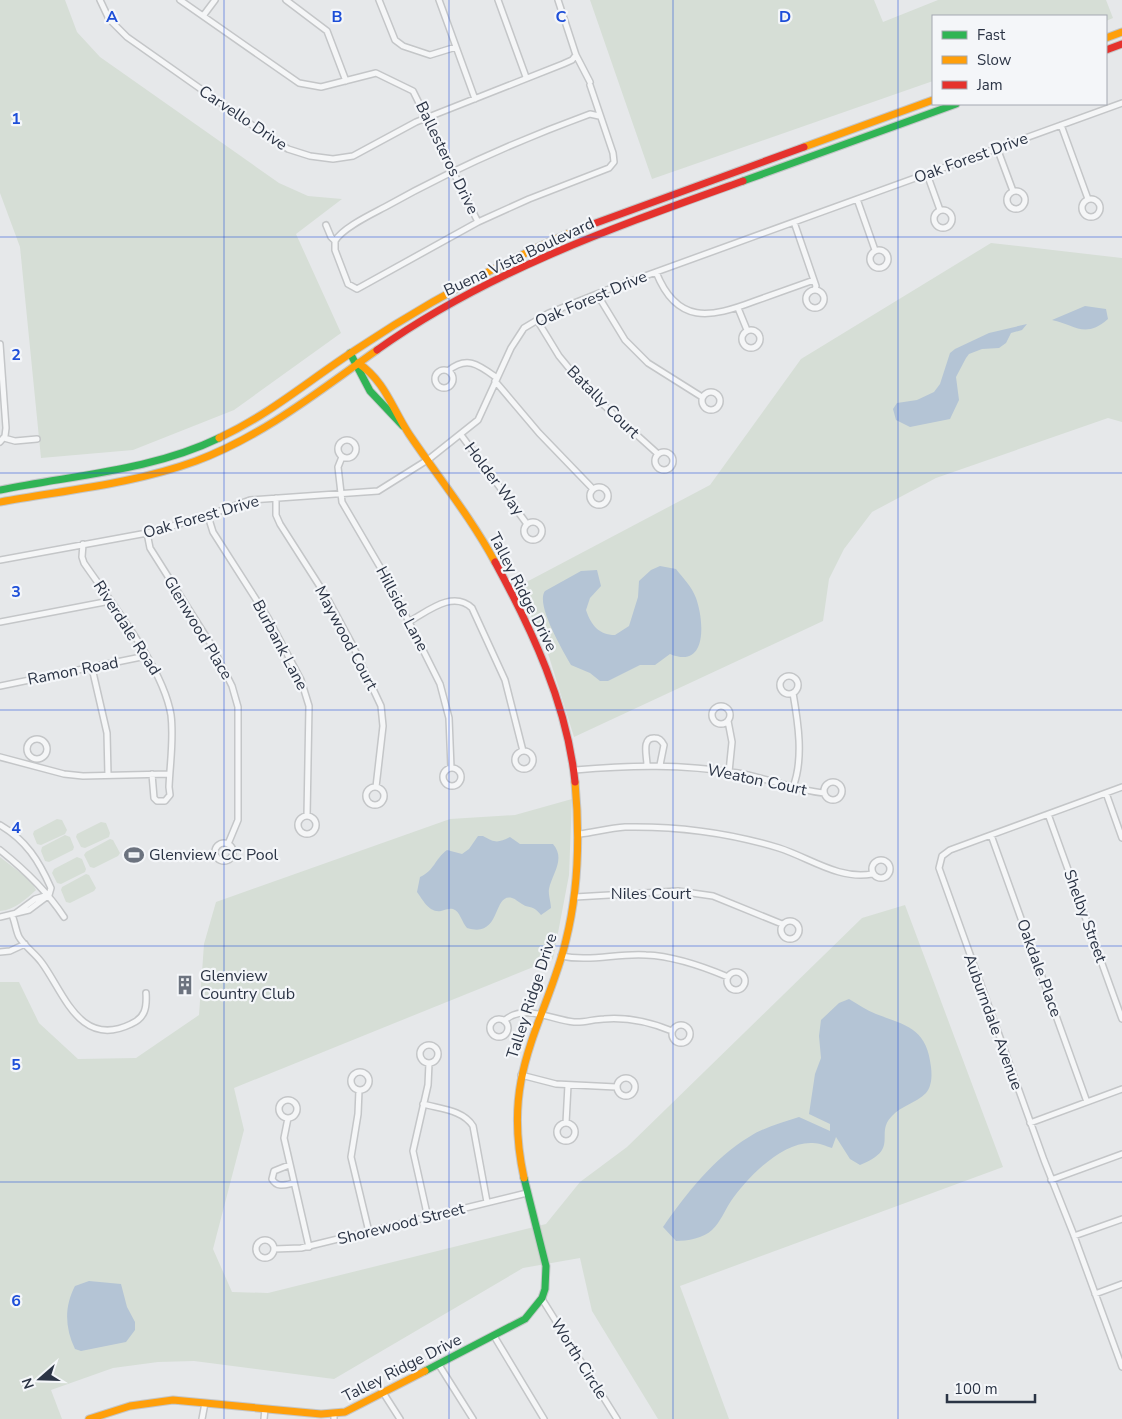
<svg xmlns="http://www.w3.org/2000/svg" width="1122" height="1419" font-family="'Nunito Sans',sans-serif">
  <rect width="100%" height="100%" fill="#e6e8ea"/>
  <!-- green -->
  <path fill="#d6ded6" d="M0,0H65L77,32L100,57L279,183L308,196L342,199L296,234L341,333L234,410L133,450L41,458L20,247L0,193Z
    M590,0H874L883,22L938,0H1106L1113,18L1106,21V16H933V81L652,179Z
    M991,243L1122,258V422L1108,418L936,478L872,512L844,549L829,579L823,621L574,737L546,647L517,587L710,485L801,359Z
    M572,799L569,875L553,959L234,1088L244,1130L213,1249L232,1292L268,1293L546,1224L580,1182L627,1147L862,918L905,905L1003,1167L680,1286L729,1419H658L592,1311L580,1258L523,1268L334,1379L194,1361L158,1362L113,1368L51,1390L62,1419H0V982H19L39,1023L78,1059L136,1058L199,1015L204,944L216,902L450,819L515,815Z
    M57,819L62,820L67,830L65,834L41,845L37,844L33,834L34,831Z
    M101,822L106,823L110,833L109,837L85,848L81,847L76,837L77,834Z
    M65,835L70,837L74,847L73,850L49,862L45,861L41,851L42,847Z
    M110,839L113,840L120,853L118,856L94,868L90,867L84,855L86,852Z
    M0,857L31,881L36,890C26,899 15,910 0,911Z
    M77,857L82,859L86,869L85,872L61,884L57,883L52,873L54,869Z
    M86,874L89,875L96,888L94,891L70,903L66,902L61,890L62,887Z"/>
  <!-- water -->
  <path fill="#b4c4d5" d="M1085,306L1106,309L1108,319C1085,339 1075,325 1052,320Z
    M1027,324L1022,330L1011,333L1006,343L999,348L982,349L969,354L966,358L956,377L959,400L950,419L910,427L896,420L893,409L897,403L917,400L934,392L940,384L950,353L955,349L989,333Z
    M660,566L676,569C683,578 692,587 696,598C704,620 708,670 670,654L655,665H640L608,681H600L590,673L571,665C563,651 535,604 545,591L581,571L597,570L601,586L590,598L586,610C591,625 599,635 615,635L629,626L638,597L639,581L651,570Z
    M478,836H483C495,843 498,843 510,837L520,844H553C566,859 552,874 549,889C548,894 551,903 551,908L541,915C532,904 529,909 522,904C518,902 516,899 512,898C492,893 502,939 467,928C462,923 460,911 453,909C449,908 445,910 441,911C429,913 423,900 417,892L420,877C435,870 434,860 447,850L462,854L469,849Z
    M849,999C858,1004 866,1010 876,1014C908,1026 927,1029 931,1067C932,1075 932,1086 926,1093C916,1103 901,1106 892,1116C874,1134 901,1149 860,1165L850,1159L836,1137L832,1148C826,1146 819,1143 813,1143C782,1141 747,1178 731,1201C725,1210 720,1223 712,1230C704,1238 687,1241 676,1241L663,1227C686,1194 714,1158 749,1137C764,1127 782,1123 799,1117L830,1131V1124L809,1114L815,1074L821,1058L819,1036L821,1020L839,1003Z
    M89,1281L121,1284L127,1307L135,1322V1330L126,1342L81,1351L75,1349C65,1328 64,1307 75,1286Z"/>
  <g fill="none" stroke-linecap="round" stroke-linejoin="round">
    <defs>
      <path id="street" d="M100,0L109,19L127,37L269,137L288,149L310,156L333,159L353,156L416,122L563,64L572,60L576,55
        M180,0L299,83L321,87L376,73L413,91L478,222
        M286,0L327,31L346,81
        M379,0L395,40L403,46L430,55L456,47
        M439,0L475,99
        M498,0L526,77
        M558,0L576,55L590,82
        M203,16L215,0
        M1061,125L1088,199
        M997,148L1013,191
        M927,174L940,210
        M1007 200a9 9 0 1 1 18 0a9 9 0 1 1-18 0Z
        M1082 208a9 9 0 1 1 18 0a9 9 0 1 1-18 0Z
        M857,199L875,250
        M934 219a9 9 0 1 1 18 0a9 9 0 1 1-18 0Z
        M794,222L816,286L815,290
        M326,225L331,237L335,241V250L348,284L357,289L478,222L529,199L609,168L614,162L613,153L590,85
        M335,241C342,228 372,214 385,207C451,170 519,140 590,114L599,116
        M870 259a9 9 0 1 1 18 0a9 9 0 1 1-18 0Z
        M656,272C677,325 710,318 755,301C775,294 794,287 814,280
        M806 299a9 9 0 1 1 18 0a9 9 0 1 1-18 0Z
        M597,294L625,340L648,363L702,397
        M738,308L747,330
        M537,320L559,356L587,390L658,454
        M742 339a9 9 0 1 1 18 0a9 9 0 1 1-18 0Z
        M0,344L6,428L5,436L0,442
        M435 379a9 9 0 1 1 18 0a9 9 0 1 1-18 0Z
        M448,371C467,355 479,365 497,378
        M495,381L539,433L593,489
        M702 401a9 9 0 1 1 18 0a9 9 0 1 1-18 0Z
        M461,435L527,524
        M4,438L15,441L37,439
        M338 449a9 9 0 1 1 18 0a9 9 0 1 1-18 0Z
        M655 461a9 9 0 1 1 18 0a9 9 0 1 1-18 0Z
        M342,457L338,467L342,502L390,584L440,684L449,718L451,768
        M590 496a9 9 0 1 1 18 0a9 9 0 1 1-18 0Z
        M276,498V515L280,524L326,596L352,644L381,706L383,726L376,787
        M208,516L213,532L268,618L301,680L309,706L307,816
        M524 531a9 9 0 1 1 18 0a9 9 0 1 1-18 0Z
        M147,533L150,548L212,646L232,686L238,707V820L228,844
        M83,544L82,557L84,563C112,604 163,667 171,715C174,739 170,763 169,787L170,795L165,801H157L154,798L152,774
        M0,560L147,533L201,518L250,500L378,491L429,459L478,420L511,348L524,328L549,313L612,288L1122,103
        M410,621C428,611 453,590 472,608L505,680L523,751
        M0,622L110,601
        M92,668L107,733L108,775
        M780 685a9 9 0 1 1 18 0a9 9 0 1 1-18 0Z
        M0,686L146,656
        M712 715a9 9 0 1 1 18 0a9 9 0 1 1-18 0Z
        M728,721L732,742L729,772
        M27 749a10 10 0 1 1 20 0a10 10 0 1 1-20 0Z
        M515 760a9 9 0 1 1 18 0a9 9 0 1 1-18 0Z
        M0,757L64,774L83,776L169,774
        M647,765C647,756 641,737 655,738C660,738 662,741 664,745L660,765
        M443 777a9 9 0 1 1 18 0a9 9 0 1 1-18 0Z
        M575,770C631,765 682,764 738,773C767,778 794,790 824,793
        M824 791a9 9 0 1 1 18 0a9 9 0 1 1-18 0Z
        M366 796a9 9 0 1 1 18 0a9 9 0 1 1-18 0Z
        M793,787C804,759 798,722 793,693
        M1122,787L950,850L942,856L939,868L1044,1160L1073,1233L1122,1367
        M1106,793L1122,838
        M1048,814L1122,1019
        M298 825a9 9 0 1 1 18 0a9 9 0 1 1-18 0Z
        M0,825C26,840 39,861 51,888L49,895
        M580,834C595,832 610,828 625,827C676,826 730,833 779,848C810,858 839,880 872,874
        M991,835L1087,1102
        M215 852a9 9 0 1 1 18 0a9 9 0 1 1-18 0Z
        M0,850C25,870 47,891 64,917
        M872 869a9 9 0 1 1 18 0a9 9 0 1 1-18 0Z
        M575,897L678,891L713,896L782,924
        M16,913L35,899L48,895
        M12,915C15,922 16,931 19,937C25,947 35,953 42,963C64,993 80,1049 131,1024C145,1018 147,1008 146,993
        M0,917L29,910L49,895
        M781 930a9 9 0 1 1 18 0a9 9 0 1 1-18 0Z
        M0,952L10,951L25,944
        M561,956C590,962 617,953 646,955C673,956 702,966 728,977
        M727 981a9 9 0 1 1 18 0a9 9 0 1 1-18 0Z
        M490 1028a9 9 0 1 1 18 0a9 9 0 1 1-18 0Z
        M504,1021C523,1003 552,1020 574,1022C584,1023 594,1019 604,1019C628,1017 650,1022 672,1031
        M672 1034a9 9 0 1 1 18 0a9 9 0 1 1-18 0Z
        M420 1054a9 9 0 1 1 18 0a9 9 0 1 1-18 0Z
        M351 1081a9 9 0 1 1 18 0a9 9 0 1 1-18 0Z
        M521,1075L556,1084L616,1087
        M617 1087a9 9 0 1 1 18 0a9 9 0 1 1-18 0Z
        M359,1090L358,1114L351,1157L369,1232
        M279 1109a9 9 0 1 1 18 0a9 9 0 1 1-18 0Z
        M423,1104C441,1109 463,1110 473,1126L487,1202
        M288,1118L284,1138L309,1247
        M557 1132a9 9 0 1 1 18 0a9 9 0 1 1-18 0Z
        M566,1123L568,1085
        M1030,1123L1122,1089
        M289,1165L274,1171L272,1179C277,1188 285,1185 293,1183
        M1051,1180L1122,1154
        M428,1218L413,1151L428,1085L429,1063
        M1074,1236L1122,1219
        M256 1249a9 9 0 1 1 18 0a9 9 0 1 1-18 0Z
        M274,1249L301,1248L527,1193
        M1095,1294L1122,1284
        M542,1299L617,1419
        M494,1336L544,1419
        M439,1365L473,1419
        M384,1394L400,1419
        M334,1414V1419
        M202,1419L205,1403
        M264,1419L265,1409"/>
      <path id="fast" d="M743,181L956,104
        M350,353L370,391L403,426
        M0,490C73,475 151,471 219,438
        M425,1371L525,1319L542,1298L545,1289L546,1266L524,1178"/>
      <path id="slow" d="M1106,38L1122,32
        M804,147L933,100
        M358,363C385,381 392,408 409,434C438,477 470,516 495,562
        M219,438C272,413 309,380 357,349C426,303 498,264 574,231
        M0,502C66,490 133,484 196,461C263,436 319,391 377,350
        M524,1178C517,1146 515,1113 521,1081C530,1032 555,988 566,940C579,888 580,836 575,782
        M89,1419L130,1406L173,1400L321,1414L345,1412L425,1371"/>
      <path id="jam" d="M1106,50L1122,44
        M574,231L804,147
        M377,350C488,271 615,227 743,181
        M495,562C532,630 567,704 575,782"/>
    </defs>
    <!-- street casing -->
    <use href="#street" stroke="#c4c6c8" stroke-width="8"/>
    <!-- fast casing -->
    <use href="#fast" stroke="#c4c6c8" stroke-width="9"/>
    <!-- slow casing -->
    <use href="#slow" stroke="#c4c6c8" stroke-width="9"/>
    <!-- jam casing -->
    <use href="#jam" stroke="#c4c6c8" stroke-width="9"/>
    <!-- street -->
    <use href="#street" stroke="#f5f6f7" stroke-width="5"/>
    <!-- fast -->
    <use href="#fast" stroke="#30b455" stroke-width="7"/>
    <!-- slow -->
    <use href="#slow" stroke="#ff9f0a" stroke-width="7"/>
    <!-- jam -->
    <use href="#jam" stroke="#e5322d" stroke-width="7"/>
  </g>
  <!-- grid -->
  <path fill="none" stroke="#1d4ed8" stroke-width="1" stroke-opacity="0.55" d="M224,0V1419M449,0V1419M673,0V1419M898,0V1419M0,237H1122M0,473H1122M0,710H1122M0,946H1122M0,1182H1122"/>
  <!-- icons -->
  <defs>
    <symbol id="stadium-bare" viewBox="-9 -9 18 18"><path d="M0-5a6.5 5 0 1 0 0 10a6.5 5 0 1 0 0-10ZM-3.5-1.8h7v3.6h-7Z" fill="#6c737f" stroke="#f4f6f9" stroke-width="2.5" paint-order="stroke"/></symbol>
    <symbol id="building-bare" viewBox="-9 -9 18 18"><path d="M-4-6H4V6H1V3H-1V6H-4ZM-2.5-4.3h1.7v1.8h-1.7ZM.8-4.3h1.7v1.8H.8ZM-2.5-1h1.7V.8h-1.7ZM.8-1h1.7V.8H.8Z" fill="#6c737f" stroke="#f4f6f9" stroke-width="2.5" paint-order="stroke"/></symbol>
  </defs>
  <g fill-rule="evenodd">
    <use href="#stadium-bare" x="120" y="841" width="28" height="28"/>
    <use href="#building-bare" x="171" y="971" width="28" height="28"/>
  </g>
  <g text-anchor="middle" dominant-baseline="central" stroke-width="4.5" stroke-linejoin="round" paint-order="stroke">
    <!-- street labels -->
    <g font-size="16" fill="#2b3445" stroke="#f4f6f9">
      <text transform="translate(243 118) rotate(34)">Carvello Drive</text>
      <text transform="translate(447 158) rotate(64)">Ballesteros Drive</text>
      <text transform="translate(971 158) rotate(-20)">Oak Forest Drive</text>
      <text transform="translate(519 257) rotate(-25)">Buena Vista Boulevard</text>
      <text transform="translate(591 299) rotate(-23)">Oak Forest Drive</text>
      <text transform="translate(603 402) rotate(45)">Batally Court</text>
      <text transform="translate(494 479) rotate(53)">Holder Way</text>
      <text transform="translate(201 517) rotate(-16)">Oak Forest Drive</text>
      <text transform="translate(523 592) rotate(63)">Talley Ridge Drive</text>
      <text transform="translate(402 609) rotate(62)">Hillside Lane</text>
      <text transform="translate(127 628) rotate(57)">Riverdale Road</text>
      <text transform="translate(198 628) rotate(59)">Glenwood Place</text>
      <text transform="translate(346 638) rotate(62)">Maywood Court</text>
      <text transform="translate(280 645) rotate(62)">Burbank Lane</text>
      <text transform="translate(73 671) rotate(-11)">Ramon Road</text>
      <text transform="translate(757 780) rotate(12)">Weaton Court</text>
      <text x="651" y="894">Niles Court</text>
      <text transform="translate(1085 916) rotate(70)">Shelby Street</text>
      <text transform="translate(1039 968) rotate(70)">Oakdale Place</text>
      <text transform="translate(532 996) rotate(-72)">Talley Ridge Drive</text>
      <text transform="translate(993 1022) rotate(70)">Auburndale Avenue</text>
      <text transform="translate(401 1224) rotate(-14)">Shorewood Street</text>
      <text transform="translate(579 1359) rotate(58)">Worth Circle</text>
      <text transform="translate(402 1368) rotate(-27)">Talley Ridge Drive</text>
    </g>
    <!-- poi labels -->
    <g font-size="16" fill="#2b3445" stroke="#f4f6f9" text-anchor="start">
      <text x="149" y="855">Glenview CC Pool</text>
      <text x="200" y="976">Glenview<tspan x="200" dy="18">Country Club</tspan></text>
    </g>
  </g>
  <g font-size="16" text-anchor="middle" font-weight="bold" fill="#1d4ed8" stroke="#f4f6f9" stroke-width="4.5" stroke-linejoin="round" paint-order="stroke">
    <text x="112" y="22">A</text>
    <text x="337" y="22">B</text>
    <text x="561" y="22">C</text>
    <text x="785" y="22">D</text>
    <text x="16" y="124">1</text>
    <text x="16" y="360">2</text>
    <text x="16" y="597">3</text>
    <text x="16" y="833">4</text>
    <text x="16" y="1070">5</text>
    <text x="16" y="1306">6</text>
  </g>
  <!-- legend -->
  <rect x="932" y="15" width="175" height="90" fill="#f4f6f9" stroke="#a4a8b1"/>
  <rect x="942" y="31" width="25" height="8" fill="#30b455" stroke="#a4a8b1"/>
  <text x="977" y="40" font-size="15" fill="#2b3445">Fast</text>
  <rect x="942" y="56" width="25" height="8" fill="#ff9f0a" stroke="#a4a8b1"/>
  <text x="977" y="65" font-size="15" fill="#2b3445">Slow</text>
  <rect x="942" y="81" width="25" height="8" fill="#e5322d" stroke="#a4a8b1"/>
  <text x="977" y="90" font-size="15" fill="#2b3445">Jam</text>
  <!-- north arrow -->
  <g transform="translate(40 1379) rotate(250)" stroke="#f4f6f9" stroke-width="4" paint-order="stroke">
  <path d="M0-4L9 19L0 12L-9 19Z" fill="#2b3445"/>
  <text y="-8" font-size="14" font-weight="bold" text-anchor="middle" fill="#2b3445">N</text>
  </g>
  <!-- scale -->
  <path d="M947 1394v8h88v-8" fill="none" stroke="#2b3445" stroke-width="2.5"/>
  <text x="954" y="1394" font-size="15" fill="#2b3445" stroke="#f4f6f9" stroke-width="4" paint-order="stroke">100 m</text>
</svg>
